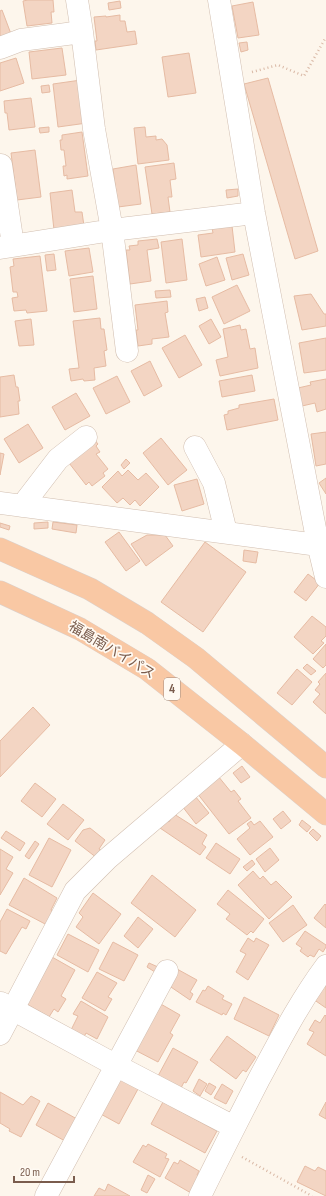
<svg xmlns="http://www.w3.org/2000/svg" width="326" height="1196" font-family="'Sofia Sans Condensed','Noto Sans JP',sans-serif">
  <rect width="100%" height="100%" fill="#fdf6ec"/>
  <!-- building -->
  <path fill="#f3d5c3" stroke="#e6bba3" d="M28,0H53L54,12H51L52,23L27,26L23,1Z
    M120,1L121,8L109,10L108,3Z
    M253,2L259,35L238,38L232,6Z
    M2,10L11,34L0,37V11Z
    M120,15V21H125L127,32L135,31L137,44L96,50L95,41H97L94,17L106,16V17Z
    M247,42L248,50L241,52L239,43Z
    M62,48L66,75L32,79L29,52Z
    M189,53L196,93L168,97L162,57Z
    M16,58L24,83L0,91V63Z
    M268,78L318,251L295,259L244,84Z
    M81,80L87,123L58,127L53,84Z
    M49,85L50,92L42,93L41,86Z
    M31,98L35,127L9,130L7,113H5L4,101Z
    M49,127V132L40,133L39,128Z
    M145,127L146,137L156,136V140L162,139L167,145L169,160L138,164L134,128Z
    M82,132L88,176L67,179V175L64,176L63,166H66L64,150H61L60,140H62V135Z
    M35,150L41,197L17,200L11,153Z
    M174,163L176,179L170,180L172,197H168L170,212L152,214L145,167Z
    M136,165L141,204L118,207L113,169Z
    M238,189V196L227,198L226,190Z
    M72,190L75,212H82L84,226L54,230L50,193Z
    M232,226L235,252L201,257L198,235L213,233L212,228Z
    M157,239L159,248L147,250L151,281L130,284L126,250H130L129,246L138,245V241Z
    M182,239L187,280L166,283L161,242Z
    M89,248L93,272L69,276L65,251Z
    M54,254L56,270L47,271L45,255Z
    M243,254L249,275L232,280L226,258Z
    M40,256L47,311L27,313L26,310L14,311L12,298L18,297L17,292H13L10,267L14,266L13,259Z
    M217,257L225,280L206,286L199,264Z
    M93,276L97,309L74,312L70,279Z
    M237,285L250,311L224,324L212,297Z
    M170,290L171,297L156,298L155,291Z
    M311,294L324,314H326V326L302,330L294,296Z
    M205,297L208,308L199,311L196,299Z
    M167,301L168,312L165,313L169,337L152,339V344L138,346L136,330H138L135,305Z
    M100,318L101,329H104L107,350L104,351L106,366L94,368L95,380L84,381L83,379L71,381L69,369L79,368L73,321Z
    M31,319L34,345L19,346L15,321Z
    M211,319L221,337L209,344L199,326Z
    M240,325L241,330L246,329L250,349L255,348L258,368L220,376L216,360L228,357L223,329Z
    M185,335L202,365L179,378L162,348Z
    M326,338V370L304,373L299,343Z
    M150,361L162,386L144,396L131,371Z
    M14,375L16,387H18L20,401H18L19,414L0,417V377Z
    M252,375L255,391L222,397L219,381Z
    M117,376L130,402L106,414L93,388Z
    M326,379V409L317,412L315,403L302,406L298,388L311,385L310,382Z
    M76,393L90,416L65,430L52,407Z
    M274,399L278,420L227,430L224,415L228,414V411L239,408V405Z
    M28,424L43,448L19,463L4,439Z
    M326,432V464L316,466L311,434Z
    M93,438L98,444L96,446L100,452L96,454L108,469L103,473L105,476L92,486L89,482L86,485L66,459Z
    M161,438L187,470L168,485L143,453Z
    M0,453L4,454L0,475Z
    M126,459L130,463L124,469L121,465Z
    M128,470L138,480L146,473L159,487L140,506L135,500L130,505L123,498L117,503L102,487L118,471L122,476Z
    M326,478V494L319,483Z
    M197,479L204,504L182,511L174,485Z
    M48,522V528L34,529V523Z
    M53,522L77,525L76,533L52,529Z
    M0,523L10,526L9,530L0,527Z
    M119,532L140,561L126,571L105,542Z
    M147,535H165L173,546L146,566L131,544Z
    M205,542L246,572L203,632L161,602Z
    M244,550L258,552L256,563L243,561Z
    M308,574L320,583L306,601L294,592Z
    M312,616L326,627V636L321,641L324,643L313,654L294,637Z
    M326,644V665L323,668L313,659Z
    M307,664L316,671L311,675L303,668Z
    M297,669L312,682L292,705L277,693Z
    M326,673V714L313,702L320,694L315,690L320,684L318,682Z
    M33,707L50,725L0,777V741Z
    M242,766L250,777L241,783L233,773Z
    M218,776L231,792L234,790L241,799L238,801L251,818L229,834L197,793Z
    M35,783L56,799L42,817L21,801Z
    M195,796L209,813L196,824L182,806Z
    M63,804L84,820L68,840L47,824Z
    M283,811L291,821L281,829L273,819Z
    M174,814L207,835L202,844L206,847L200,855L160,828L165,819L169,822Z
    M302,820L311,827L307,832L299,825Z
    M251,821L254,825L260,821L273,837L250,855L237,839L250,828L247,824Z
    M90,828L105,840L99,849L102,851L97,858L75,841L83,830Z
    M313,829L321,836L317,841L309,833Z
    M6,831L25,843L20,851L1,838Z
    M49,838L71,850L52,887L29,875Z
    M35,841L39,844L29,859L25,856Z
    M216,843L240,859L230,874L206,858Z
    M270,848L279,860L265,872L256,859Z
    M0,849L13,857L6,869L13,873L0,895Z
    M252,860L255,864L247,871L243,867Z
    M253,871L260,879L263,876L271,885L276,881L292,897L269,919L238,885Z
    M152,875L196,910L175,937L131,903Z
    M24,878L57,898L51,910L54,912L47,925L9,905Z
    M228,890L264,919L253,933L251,931L247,935L226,919L230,914L217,904Z
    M93,893L121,914L99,944L76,927L83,917L79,913Z
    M325,904L326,905V928L314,918Z
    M293,905L307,925L283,942L269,923Z
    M7,909L30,921L26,929L22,927L6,954L0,951V922Z
    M138,917L153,929L138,948L124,936Z
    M305,931L326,945V947L323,952L319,949L314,957L310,955L308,957L300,951L302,948L296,944Z
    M68,934L99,950L88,972L57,955Z
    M248,938L254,942L256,938L269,945L248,980L236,972L246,954L240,951Z
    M113,942L138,955L124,981L99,969Z
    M52,957L75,970L61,996L66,999L58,1012L54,1009L49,1017L25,1003Z
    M149,963L158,967L155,972L147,967Z
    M177,969L197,980L190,992L193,994L190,1000L165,983Z
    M97,972L117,983L108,997L112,999L105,1011L82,998Z
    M324,985L326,986V1008L313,999Z
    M208,986L224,996L222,999L232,1004L226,1015L223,1013L222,1015L196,1002L203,990L205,991Z
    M244,997L279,1015L269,1036L234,1019Z
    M81,1001L108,1017L97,1039L86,1033L84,1037L71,1030L78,1016L73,1014Z
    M159,1003L180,1015L170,1033L173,1035L158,1062L133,1049Z
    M325,1015L326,1016V1056L307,1044L314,1032L309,1030L315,1020L320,1023Z
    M227,1036L256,1057L246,1072L243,1070L236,1079L210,1060Z
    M173,1048L198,1062L186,1083L184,1082L181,1088L158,1076Z
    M116,1077L138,1089L119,1124L97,1112Z
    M199,1079L207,1084L200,1096L193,1091Z
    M209,1083L216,1087L211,1095L205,1091Z
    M222,1084L233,1091L226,1104L214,1098Z
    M0,1092L23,1105L31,1096L40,1101L21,1137L9,1131L10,1129L0,1123Z
    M163,1102L217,1131L205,1153L151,1124Z
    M326,1102V1119L319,1115Z
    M48,1103L77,1119L65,1141L36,1125Z
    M148,1144L167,1154L165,1158L169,1159L160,1177L133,1162L143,1145L146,1147Z
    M180,1160L199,1171L197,1175L200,1176L191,1193L165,1178L174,1162L178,1164Z
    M305,1166L315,1171L318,1167L326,1171V1196L297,1182Z
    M148,1175L155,1179L147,1193L141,1190Z
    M108,1184L130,1196H94L99,1188L105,1191Z"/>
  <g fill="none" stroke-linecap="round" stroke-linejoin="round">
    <defs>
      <path id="minor" d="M77,0L82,32L94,129L112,230L127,351
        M219,0L254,213L318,544L326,577
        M0,48L21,40L82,32
        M1,165L13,245
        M0,248L112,230L254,213
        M195,447L214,483L226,532
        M0,503L326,546
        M22,506L58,459L86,437
        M1,1003L117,1066L234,1127
        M0,1034L75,891L107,859L242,744
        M46,1196L167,971
        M200,1196C219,1157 239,1118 259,1079C280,1040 300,1001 326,966"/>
      <path id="trunk" d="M0,549L90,589L147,623L196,658L326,767
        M0,592L80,629L147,669L242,744L326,814"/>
    </defs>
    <!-- minor casing -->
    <use href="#minor" stroke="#d1beb0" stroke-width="23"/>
    <!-- trunk casing -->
    <use href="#trunk" stroke="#dad1cd" stroke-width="23"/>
    <!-- path -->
    <path stroke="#d9b8a5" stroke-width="2.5" stroke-dasharray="1 3" stroke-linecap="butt" d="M252,72L278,65L304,76L326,37
      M242,1157L312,1196"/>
    <!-- minor -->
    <use href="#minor" stroke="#fff" stroke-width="22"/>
    <!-- trunk -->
    <use href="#trunk" stroke="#f9c8a4" stroke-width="22"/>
  </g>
  <g text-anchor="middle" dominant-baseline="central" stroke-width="3.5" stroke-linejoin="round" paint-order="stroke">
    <!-- shield labels -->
    <rect fill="#fffaf3" stroke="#a28b7f" stroke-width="1" x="164" y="678" width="16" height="22" rx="3"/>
    <g font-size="13" font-weight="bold" fill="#7a5c4d">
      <text x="172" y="689">4</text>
    </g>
    <!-- street labels -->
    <g font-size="14" fill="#7a5c4d" stroke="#fffaf3">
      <text transform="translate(112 650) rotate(31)">福島南バイパス</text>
    </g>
  </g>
  <!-- scale -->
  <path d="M14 1176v6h60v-6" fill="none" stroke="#7a5c4d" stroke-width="2"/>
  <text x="20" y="1176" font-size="12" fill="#7a5c4d" stroke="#fffaf3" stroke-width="3" paint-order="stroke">20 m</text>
</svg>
